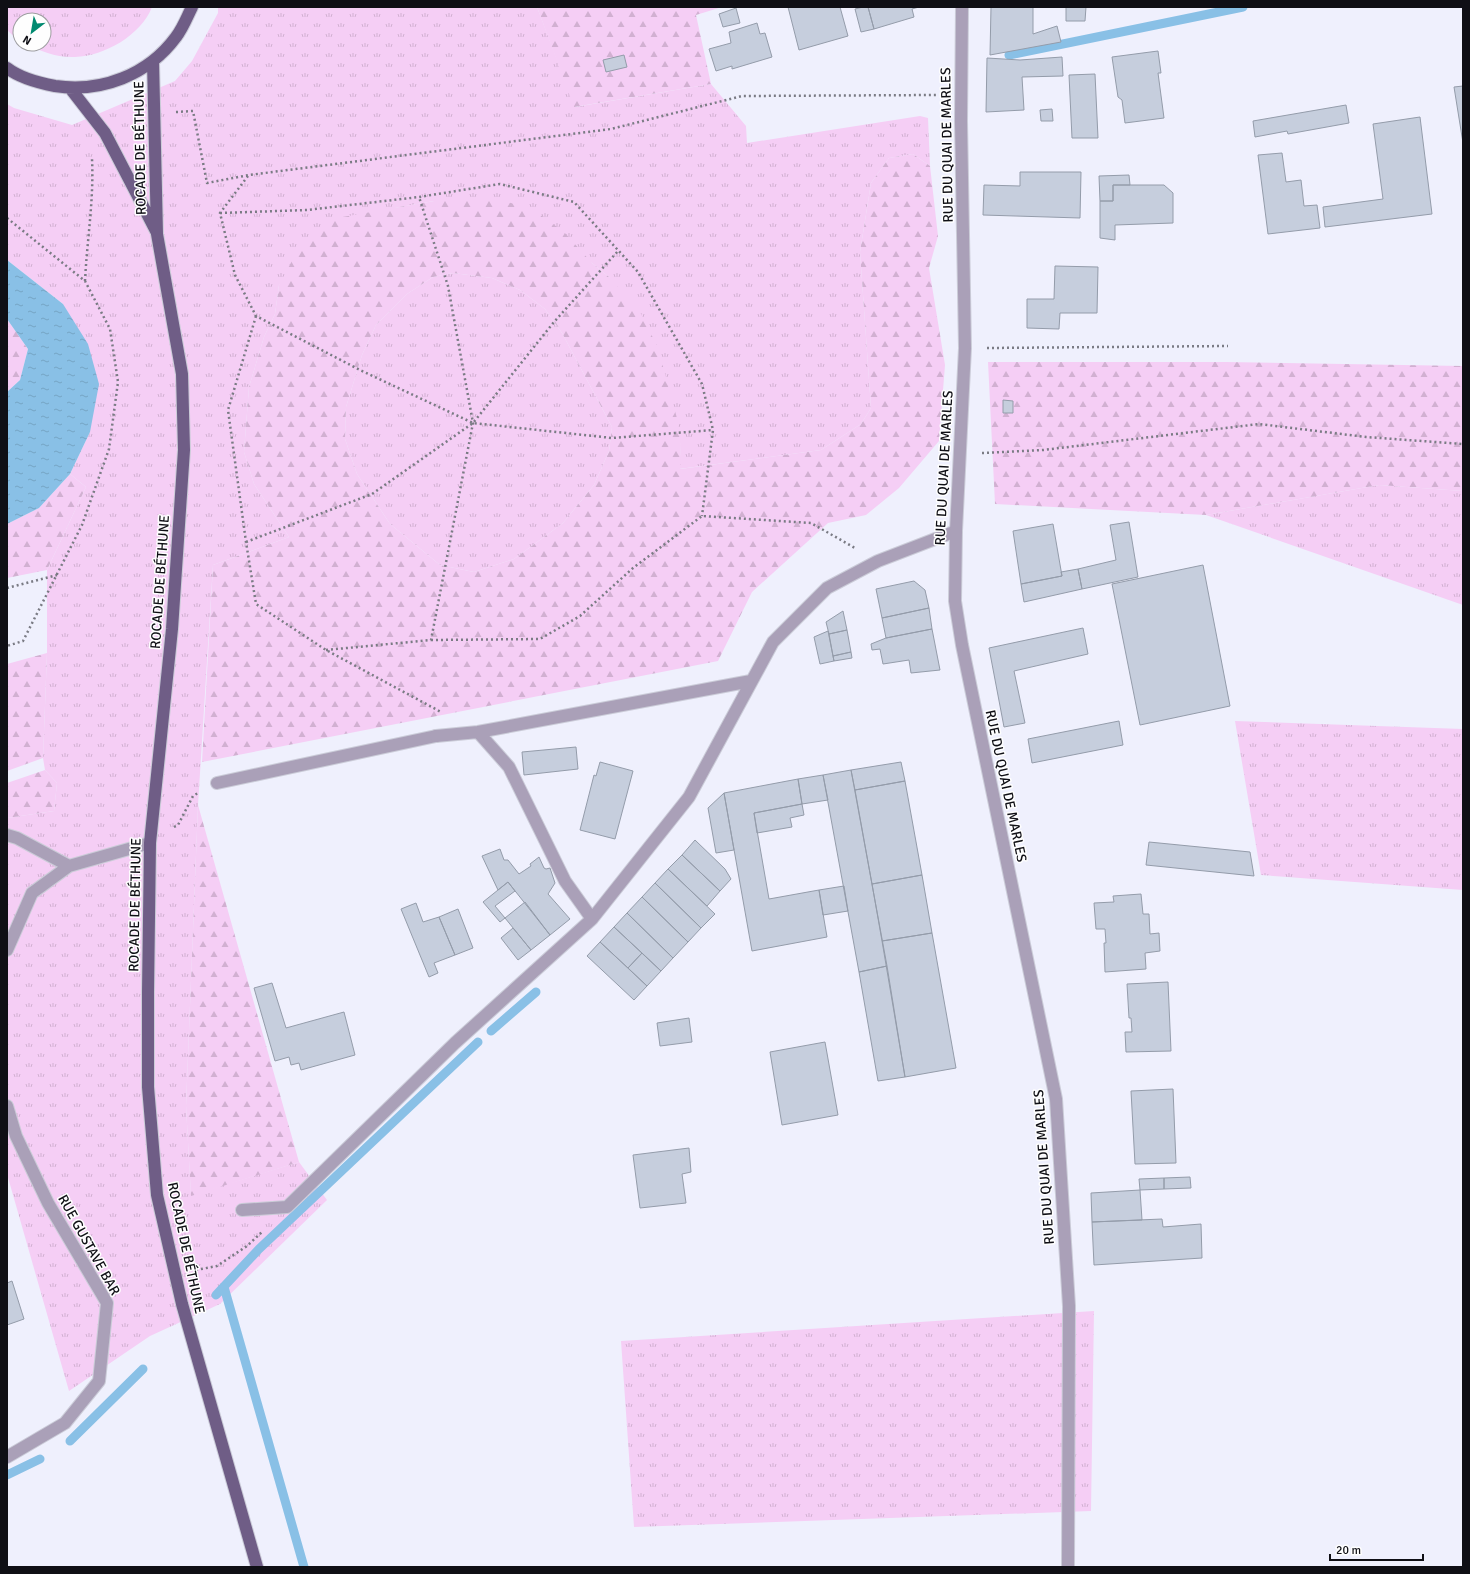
<svg xmlns="http://www.w3.org/2000/svg" width="1470" height="1574" font-family="Signika,sans-serif">
  <defs>
    <pattern id="grass-tufts" width="24" height="20" patternUnits="userSpaceOnUse"><rect width="24" height="20" fill="#f5cef5"/><path d="M3 7l-1-3M5 7V3M7 7l1-3M15 17l-1-3M17 17v-4M19 17l1-3" fill="none" stroke="#d1b0d1"/></pattern>
    <pattern id="forest-firs" width="22" height="20" patternUnits="userSpaceOnUse"><rect width="22" height="20" fill="#f5cef5"/><path d="M5 1l3.5 6h-7zM16 11l3.5 6h-7z" fill="#d1b0d1"/></pattern>
    <pattern id="water-ripples" width="26" height="14" patternUnits="userSpaceOnUse"><rect width="26" height="14" fill="#89c0e6"/><path d="M2 4q2-2 4 0t4 0M15 11q2-2 4 0t4 0" fill="none" stroke="#75a4c4"/></pattern>
  </defs>
  <rect width="100%" height="100%" fill="#eff0fd"/>
  <!-- grass -->
  <path fill="url(#grass-tufts)" d="M7,7H152C141,35 105,56 75,57C57,58 41,51 25,44H44V20H20V42L7,30Z
    M218,7H537L575,107L711,84L746,126L747,143L920,116L928,118L930,166L913,154L889,158L871,183L860,252L871,408L861,424L821,450L679,469L681,445L609,277L592,263L434,201L395,208L279,285L275,314L264,337L249,387L244,452L254,484L289,537L213,565L198,805L186,1106L191,1195L299,1162L327,1200L220,1304L150,1336L69,1391L7,1174V818L54,811L57,783L45,770L43,758L47,653V570L86,487L70,474L90,432L63,304L7,260V104L14,108L72,125L175,81L192,61L218,13Z
    M453,273L492,278L520,290L545,309L562,333L612,427L609,451L594,485L563,523L514,559L474,572L440,565L390,524L357,474L345,439L346,407L362,355L376,325L407,294L433,277Z
    M1379,485L1463,491V605L1206,515Z
    M1235,721L1463,729V890L1261,875Z
    M1094,1311L1091,1511L634,1527L621,1341Z"/>
  <!-- forest -->
  <path fill="url(#forest-firs)" fill-rule="evenodd" d="M537,7H722L696,15L711,84L574,107Z
    M913,154L930,166L938,236L929,268L945,365L939,441L899,488L866,515L828,523L752,592L718,661L202,762L213,565L289,537L254,484L244,452L249,387L264,337L275,314L279,285L300,246L331,219L434,201L487,197L531,208L564,232L592,263L609,277L639,310L658,348L678,422L681,445L680,469L821,450L861,424L871,408L860,252L871,183L889,158ZM453,273L492,278L520,290L545,309L562,333L612,427L609,451L594,485L563,523L514,559L474,572L440,565L390,524L357,474L345,439L346,407L362,355L376,325L407,294L433,277Z
    M7,319L28,349L20,380L7,392Z
    M988,362H1226L1463,366V491L1379,485L1206,515L995,504Z
    M70,474L86,487L47,570L7,578V524L39,508Z
    M47,653L43,758L7,771V664Z
    M45,770L57,783L54,811L7,818V783Z
    M198,805L299,1162L191,1196L186,1106Z"/>
  <!-- water -->
  <path fill="url(#water-ripples)" d="M7,260L63,304L88,344L99,384L90,432L70,474L39,508L7,524V392L20,380L28,349L7,319Z"/>
  <g fill="none" stroke-linecap="round" stroke-linejoin="round">
    <!-- stream -->
    <path stroke="#89c0e6" stroke-width="9" d="M1009,55L1243,7
      M491,1031L536,992
      M224,1287L304,1567
      M216,1295L259,1249L478,1042
      M70,1441L143,1369
      M7,1475L40,1459"/>
  </g>
  <!-- building -->
  <path fill="#c6cedd" stroke="#949caa" d="M788,7H840L848,36L799,50Z
    M863,7H868L874,29L861,32L855,9Z
    M868,7H919L912,9L914,17L874,29Z
    M991,7H1033V34L1057,26L1061,42L990,55Z
    M1066,7H1086L1085,21H1066Z
    M736,8L740,23L723,27L719,14Z
    M757,23L760,34L765,33L772,57L732,69V66L716,71L709,49L731,43L729,32Z
    M1158,51L1161,73H1158L1164,118L1125,123L1122,100L1118,97L1112,57Z
    M624,55L627,67L606,72L603,60Z
    M1062,57L1063,76L1022,77L1024,110L986,112L987,58L1020,60Z
    M1095,74L1098,138H1072L1069,75Z
    M1463,86V143L1454,87Z
    M1346,105L1349,123L1288,134L1287,131L1255,137L1253,121Z
    M1052,109L1053,121H1041L1040,110Z
    M1420,117L1432,214L1325,227L1323,207L1383,199L1373,124Z
    M1282,153L1286,182L1301,180L1304,206L1317,205L1320,228L1268,234L1258,155Z
    M1020,172H1081L1080,218L983,215L984,185L1020,186Z
    M1129,175L1130,185H1113V201H1100L1099,176Z
    M1113,185H1164L1173,193V223L1115,225V240L1100,238V201H1113Z
    M1055,266L1098,267L1097,313H1060L1059,329L1027,328V299H1054Z
    M1003,400L1013,401V413H1003Z
    M1129,522L1138,577L1082,589L1078,569L1116,560L1110,525Z
    M1053,524L1062,576L1021,584L1013,531Z
    M1203,565L1230,706L1140,725L1112,584Z
    M1078,569L1082,589L1024,602L1021,584L1062,576L1061,572Z
    M914,581L925,590L929,608L882,618L876,589Z
    M929,608L932,629L886,638L882,618Z
    M843,611L847,630L829,634L826,622Z
    M1083,628L1088,654L1014,671L1025,723L1004,727L989,648Z
    M932,629L940,670L911,673L909,660L883,664L880,649L872,650L871,644L886,638Z
    M847,630L851,652L833,656L829,634Z
    M828,631L834,661L820,664L814,637Z
    M851,652L852,658L834,661L833,656Z
    M1119,721L1123,745L1032,763L1028,739Z
    M576,747L578,769L524,775L522,752Z
    M600,762L633,771L615,839L580,830L594,775L596,776Z
    M901,762L905,781L855,790L851,770Z
    M851,770L887,966L859,972L823,775Z
    M823,775L828,800L802,804L798,779Z
    M798,779L802,804L754,813L769,899L819,890L827,937L752,951L724,793Z
    M905,781L922,875L872,884L855,790Z
    M724,793L734,850L716,853L708,808Z
    M802,804L804,815L790,818L792,827L757,833L754,813Z
    M695,840L725,869L731,879L720,891L682,855Z
    M1149,842L1250,852L1254,876L1146,865Z
    M500,849L504,860H508L519,874L531,866L530,864L539,857L544,868L546,869L550,868L555,883L548,894L570,919L550,935L508,882L498,890L482,856Z
    M682,855L720,891L707,906L668,869Z
    M668,869L715,914L701,928L655,883Z
    M922,875L932,933L882,941L872,884Z
    M508,882L515,891L495,906L505,918L500,922L483,902Z
    M655,883L701,928L688,942L642,897Z
    M844,886L848,911L823,915L819,890Z
    M1141,894L1143,914H1149L1150,934L1159,933L1160,951L1145,953L1146,969L1105,972L1104,943H1106L1105,929H1096L1094,903L1114,902L1113,896Z
    M642,897L688,942L673,958L627,913Z
    M525,902L550,935L531,950L505,918Z
    M416,903L423,922L439,917L455,955L434,963L438,973L429,977L401,909Z
    M458,909L473,948L455,955L439,917Z
    M627,913L673,958L661,971L614,927Z
    M614,927L642,953L628,968L600,942Z
    M513,928L531,950L518,960L501,938Z
    M932,933L956,1068L905,1077L882,941Z
    M600,942L647,986L634,1000L587,956Z
    M642,953L661,971L647,986L628,968Z
    M887,966L905,1077L878,1081L859,972Z
    M1168,982L1171,1051L1126,1052L1125,1032H1132L1131,1018H1129L1127,984Z
    M272,983L286,1028L344,1012L355,1055L301,1070L299,1063L291,1065L289,1057L275,1061L254,988Z
    M689,1018L692,1042L660,1046L657,1023Z
    M825,1042L838,1115L782,1125L770,1052Z
    M1173,1089L1176,1163L1135,1164L1131,1091Z
    M689,1148L691,1172L682,1174L686,1203L640,1208L633,1155Z
    M1190,1177L1191,1188L1164,1189V1178Z
    M1164,1178V1189L1140,1190L1139,1179Z
    M1140,1190L1142,1220L1092,1222L1091,1193Z
    M1162,1219L1163,1227L1201,1224L1202,1258L1094,1265L1092,1222Z
    M12,1281L24,1319L7,1325V1283Z"/>
  <g fill="none" stroke-linecap="round" stroke-linejoin="round">
    <defs>
      <path id="service" d="M217,783L436,736"/>
      <path id="minor" d="M478,732L509,767L565,881L592,919
        M436,736L478,732L751,681
        M7,835L17,838L69,866
        M7,950L32,893L69,866L150,843
        M7,1106L16,1136L48,1203L107,1303L99,1381L65,1423L7,1457
        M242,1210L287,1207L455,1043L592,919L689,797L773,642L827,588L878,561L956,531"/>
      <path id="tertiary" d="M962,7L961,121L965,348L956,531L955,601L962,645L1056,1099L1069,1306L1068,1567"/>
      <path id="primary" d="M153,61L157,234L182,374L184,450L172,629L150,843L148,992V1087L157,1195L182,1304L257,1567
        M7,68C20,78 39,83 55,86C101,93 148,75 176,37C183,28 187,17 192,7
        M70,88L105,133L156,231"/>
    </defs>
    <!-- service casing -->
    <use href="#service" stroke="#cbccd8" stroke-width="14"/>
    <!-- minor casing -->
    <use href="#minor" stroke="#cbccd8" stroke-width="14"/>
    <!-- tertiary casing -->
    <use href="#tertiary" stroke="#cbccd8" stroke-width="14"/>
    <!-- primary casing -->
    <use href="#primary" stroke="#cbccd8" stroke-width="14"/>
    <!-- path -->
    <path stroke="#7a7b84" stroke-width="2.5" stroke-dasharray="2 3" stroke-linecap="butt" d="M176,112L193,111L207,183L249,175L611,129L742,96L938,95
      M248,176L220,213L235,275L256,316L360,370L473,423L612,438L713,430
      M220,213L307,210L419,197L500,184L574,202L638,272L702,384L713,430L702,516
      M7,218L85,281L110,329L118,382L109,449L82,525L23,641L7,646
      M85,281C87,240 94,200 92,159
      M256,316L228,410L246,542L256,604L326,650L441,712
      M987,348L1228,346
      M982,453L1043,450L1259,424L1366,437L1463,444
      M246,542L372,494L473,423L554,322L618,251
      M7,588L57,575
      M431,640L540,639L580,616L633,568L702,516L811,523L855,548
      M326,650L431,640L473,423L448,286L419,197
      M174,827L178,825L193,796L198,793
      M196,1270L217,1266L247,1246L263,1231"/>
    <!-- service -->
    <use href="#service" stroke="#aaa0b8" stroke-width="12"/>
    <!-- minor -->
    <use href="#minor" stroke="#aaa0b8" stroke-width="12"/>
    <!-- tertiary -->
    <use href="#tertiary" stroke="#aaa0b8" stroke-width="12"/>
    <!-- primary -->
    <use href="#primary" stroke="#6f5d86" stroke-width="12"/>
  </g>
  <g text-anchor="middle" dominant-baseline="central" stroke-width="3" stroke-linejoin="round" paint-order="stroke">
    <!-- street labels -->
    <g font-size="14" fill="#0f0f15" stroke="#fefefe">
      <text transform="translate(947 145) rotate(-91)">RUE DU QUAI DE MARLES</text>
      <text transform="translate(140 148) rotate(-91)">ROCADE DE BÉTHUNE</text>
      <text transform="translate(944 468) rotate(-87)">RUE DU QUAI DE MARLES</text>
      <text transform="translate(160 582) rotate(-86)">ROCADE DE BÉTHUNE</text>
      <text transform="translate(1006 786) rotate(78)">RUE DU QUAI DE MARLES</text>
      <text transform="translate(135 905) rotate(-89)">ROCADE DE BÉTHUNE</text>
      <text transform="translate(1044 1167) rotate(-94)">RUE DU QUAI DE MARLES</text>
      <text transform="translate(89 1245) rotate(61)">RUE GUSTAVE BAR</text>
      <text transform="translate(186 1248) rotate(78)">ROCADE DE BÉTHUNE</text>
    </g>
  </g>
  <!-- border -->
  <rect width="1470" height="1574" fill="none" stroke="#0f0f15" stroke-width="16"/>
  <!-- north arrow -->
  <g transform="translate(32 32) rotate(211)"><circle r="19" fill="#fefefe" stroke="#9e9ea1"/>
  <path d="M0-3L7 15L0 10L-7 15Z" fill="#018a70"/>
  <text y="-6" font-size="11" font-weight="bold" text-anchor="middle" fill="#0f0f15">N</text>
  </g>
  <!-- scale -->
  <path d="M1330 1554v6h93v-6" fill="none" stroke="#0f0f15" stroke-width="2"/>
  <text x="1336" y="1554" font-size="12" fill="#0f0f15" stroke="#fefefe" stroke-width="3" paint-order="stroke">20 m</text>
</svg>
